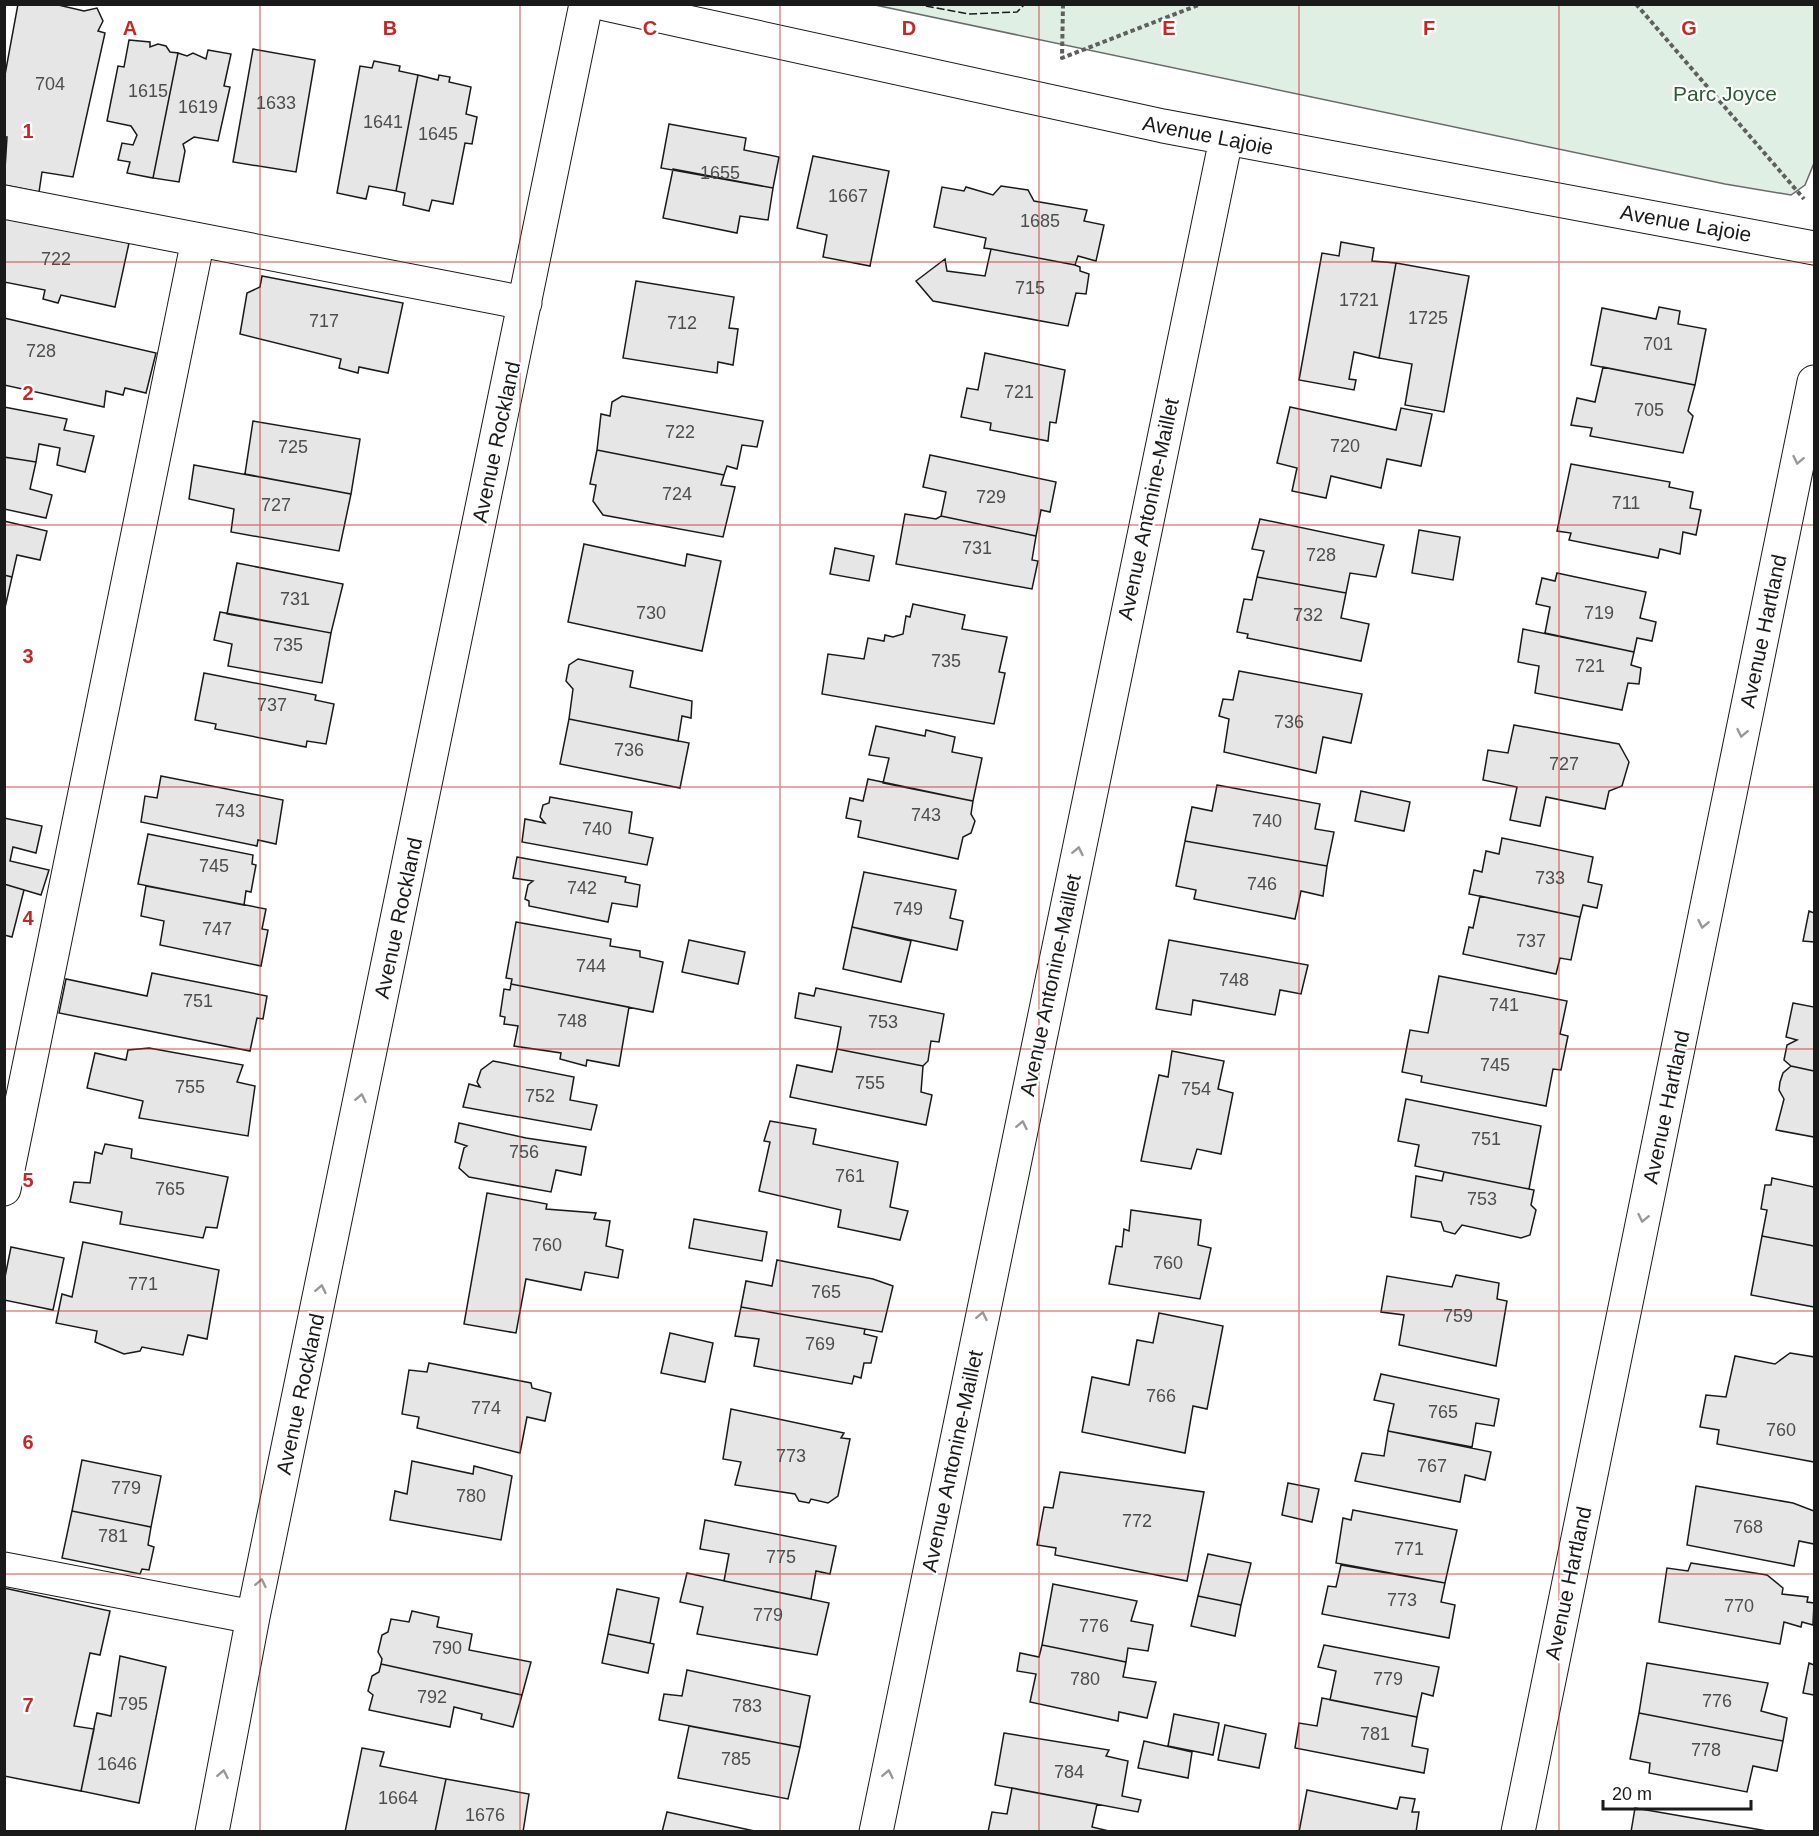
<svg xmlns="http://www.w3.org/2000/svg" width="1819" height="1836" font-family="Helvetica,sans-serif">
  <rect width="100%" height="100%" fill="#fff"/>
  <!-- green -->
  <path fill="#e0efe3" stroke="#6a6a6a" stroke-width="1.5" d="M875,5H1814V163L1805,185L1791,195L1725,184Z"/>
  <!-- building -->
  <path fill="#e6e6e6" stroke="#1a1a1a" stroke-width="1.5" d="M18,4H54L84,11L97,8L103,21L98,31L105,33L73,177L42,172L39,192L4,185L7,137H4V80Z
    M129,40L150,42V47L158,44L166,46L170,52L178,53L153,178L127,173L130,162L118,160L122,143L133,145L137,135L131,126L107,121L118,66L124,67Z
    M253,49L315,60L296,172L233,162Z
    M208,50L231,54L224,86L230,87L218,141L194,137L183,144L185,151L179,182L153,178L178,53L187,56L193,53L206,59Z
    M374,61L400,66L399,71L418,75L396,191L369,186L366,199L337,193L360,66L372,68Z
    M418,75L438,80L439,75L450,77L449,82L471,87L466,114L477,117L472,144L465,143L453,204L432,200L429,211L403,205L405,193L396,191Z
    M669,124L746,138L744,150L779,157L773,188L661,168Z
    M813,156L889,171L870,266L823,257L827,235L797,228Z
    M673,169L773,188L768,220L740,216L737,233L663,218Z
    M1001,186L1028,190L1034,201L1087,210L1084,221L1104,225L1096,261L1078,256L1075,265L991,249L984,248L986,238L934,227L942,187L964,191L966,187L993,195Z
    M4,218L129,243L115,307L61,295L58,303L43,299L45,290L4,282Z
    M1341,242L1374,248L1372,261L1396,263L1379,358L1354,352L1349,379L1356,380L1354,390L1299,380L1322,253L1339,256Z
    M991,249L1075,265L1080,267V271L1089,274L1086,294L1076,293L1068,326L933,301L916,281L945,259L947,271L985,276Z
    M1396,263L1469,276L1444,412L1405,405L1412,364L1379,358Z
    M262,276L403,303L388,373L359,367L358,373L339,368L341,359L240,334L247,293L260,287Z
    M636,281L734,297L729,328L738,329L733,365L718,362L717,373L623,358Z
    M1659,307L1680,311L1678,324L1706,329L1695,385L1591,365L1602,308L1656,319Z
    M4,318L156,353L146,393L125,388L123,395L106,391L104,407L4,385Z
    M985,353L1065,370L1056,423L1050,422L1048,441L990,430L991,423L961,417L967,388L978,390Z
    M1603,367L1695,385L1688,411L1693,416L1683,453L1590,436L1592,428L1571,425L1577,398L1595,402Z
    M622,396L763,421L757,447L742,445L737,469L727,466L724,475L597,450L601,414L610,416L612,402Z
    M4,407L67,419L64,430L94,436L85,472L57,465L60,448L39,444L36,462L4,457Z
    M1290,407L1396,430L1401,408L1432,414L1421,466L1387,459L1381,488L1331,476L1326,498L1292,491L1297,468L1277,463Z
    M253,421L360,439L351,494L245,474Z
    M597,450L724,475L721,485L735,487L723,537L603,515L593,501L596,485L590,484Z
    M930,455L1056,482L1050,512L1041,510L1036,536L941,516L946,492L923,487Z
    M4,457L36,462L30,489L52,495L46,518L4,509Z
    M1571,464L1670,482L1669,487L1693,492L1690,508L1701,510L1696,535L1683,532L1680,554L1660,549L1658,558L1569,540L1571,533L1557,531Z
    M194,465L351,494L339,551L231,532L234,509L189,499Z
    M905,514L936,519L941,516L1036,536L1032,560L1038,561L1032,589L896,564Z
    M1260,519L1384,545L1376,577L1350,573L1346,593L1257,577L1264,551L1252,549Z
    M4,521L47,531L40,560L17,555L12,577L4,575Z
    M1419,530L1460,537L1453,580L1412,573Z
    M584,544L685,566L687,554L721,561L702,651L568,622Z
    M835,548L874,556L869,581L830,574Z
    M237,563L343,584L331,633L227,614Z
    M1557,573L1646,592L1640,618L1656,622L1652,641L1637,638L1634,652L1545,633L1550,607L1536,604L1542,578L1555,581Z
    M4,575L12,577L4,612Z
    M1257,577L1346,593L1341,618L1369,624L1361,661L1247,638L1248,634L1237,632L1244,599L1252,600Z
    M913,604L965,615L962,629L1007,637L999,672L1005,673L994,724L822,694L828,654L864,659L868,638L884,641L885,635L893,637L903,634L906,616L910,617Z
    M220,612L331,633L322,683L228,666L232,644L214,640Z
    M1523,629L1634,652L1631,665L1641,668L1639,684L1628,683L1622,710L1535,693L1539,666L1518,662Z
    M578,659L633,671L630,687L692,701L691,718L682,716L678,741L569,719L573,689L566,681L569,665Z
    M1239,671L1362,694L1351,743L1323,737L1316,773L1224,752L1229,719L1219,716L1223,699L1233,700Z
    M204,673L316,695L315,700L334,704L326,744L307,741L306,747L215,729L216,724L195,720Z
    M569,719L689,743L680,788L560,764Z
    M1514,725L1619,744L1629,762L1622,786L1609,791L1605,809L1546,797L1540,826L1510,820L1517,787L1483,780L1488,750L1508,753Z
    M876,726L925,736L926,730L955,737L952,752L982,758L973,801L883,783L889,758L869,755Z
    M161,776L283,800L276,844L258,840L257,846L141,822L145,796L157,798Z
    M868,779L973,801L971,814L975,821L971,833L963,837L958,859L858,837L861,821L846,818L850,798L863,801Z
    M1217,785L1320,804L1315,829L1334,832L1327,866L1185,841L1192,807L1212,811Z
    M1361,791L1410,802L1404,831L1355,821Z
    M550,797L632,812L629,833L653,838L647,865L522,842L525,819L545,823L540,817L543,805L549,803Z
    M4,818L42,826L36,853L13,847L10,861L49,870L41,895L4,884Z
    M148,834L253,855L252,864L256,865L251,892L246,891L244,905L138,884Z
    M1502,838L1593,857L1588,882L1602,885L1597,908L1583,905L1580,917L1469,894L1474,870L1482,872L1486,851L1499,854Z
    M1185,841L1327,866L1323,896L1301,891L1295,919L1194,899L1196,890L1176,886Z
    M517,857L626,877L625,882L640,885L637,907L612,903L608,922L529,906V901L525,899L528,885L533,881L513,878Z
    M864,872L956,890L950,918L963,921L957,950L852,927Z
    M4,884L24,890L12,937L4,935Z
    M146,886L266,909L262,929L268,930L261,966L160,945L164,921L141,916Z
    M1480,896L1580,917L1571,960L1560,958L1556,974L1463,954L1469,927L1473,928Z
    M1809,911L1814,913V942L1803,941Z
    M516,922L611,939L610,946L640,951V957L663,962L653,1012L511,984L512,979L506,978Z
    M852,927L911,941L901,982L843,969Z
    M689,940L745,952L738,984L682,972Z
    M1169,940L1308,965L1301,994L1280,990L1275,1015L1193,1000L1191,1015L1156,1009Z
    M152,973L267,996L263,1019L257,1018L250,1051L59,1013L66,979L147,996Z
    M1439,976L1567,1001L1560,1034L1568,1036L1561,1070L1553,1069L1546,1106L1421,1082L1422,1076L1402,1072L1410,1030L1428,1033Z
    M511,984L629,1007L619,1066L587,1060L586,1066L560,1059L561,1053L514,1046L518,1026L504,1024L505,1017L500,1016L504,989L510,990Z
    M816,988L944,1014L939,1042L931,1041L928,1061L923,1066L837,1049L841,1027L795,1018L799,993L814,996Z
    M1793,1003L1814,1007V1071L1791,1066L1784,1060L1787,1045L1797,1040L1786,1037Z
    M149,1048L243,1065L237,1082L255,1086L248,1136L139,1118L143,1101L87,1088L95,1053L126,1060L128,1050Z
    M837,1049L923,1066L921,1092L932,1095L926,1125L790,1097L797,1065L832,1072Z
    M1172,1051L1224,1061L1218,1089L1233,1093L1221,1154L1197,1149L1191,1169L1141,1161L1159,1075L1168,1077Z
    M493,1061L574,1077L570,1100L597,1105L591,1130L463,1107L469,1084L480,1087L477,1082L481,1070Z
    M1791,1066L1814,1071V1137L1776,1130L1784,1099L1779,1090L1780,1082L1783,1073Z
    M1406,1099L1541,1126L1529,1189L1415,1166L1419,1145L1398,1141Z
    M770,1121L816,1129L813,1144L898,1162L890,1207L908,1211L900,1240L838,1227L841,1210L759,1191L770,1142L764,1141Z
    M459,1123L526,1138L586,1147L581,1175L556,1170L551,1192L469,1177L459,1168L464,1148L467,1146L455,1142Z
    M105,1144L132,1149L131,1158L228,1177L217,1228L206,1227L203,1238L120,1224L122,1212L70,1202L74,1182L90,1183L95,1152L102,1154Z
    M1444,1172L1534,1190L1531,1205L1536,1210L1530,1235L1521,1238L1462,1225L1455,1234L1444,1231L1441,1222L1411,1217L1416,1176L1442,1181Z
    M1772,1178L1814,1187V1246L1762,1236L1767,1210L1761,1209L1765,1185H1771Z
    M487,1193L547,1204L546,1209L596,1213L594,1219L610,1221L606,1246L623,1250L618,1278L585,1272L581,1290L526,1279L516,1333L464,1324Z
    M1131,1210L1201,1220L1198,1245L1211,1248L1200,1299L1109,1284L1116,1246L1122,1247L1124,1229L1129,1231Z
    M694,1219L767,1232L762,1261L689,1248Z
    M1762,1236L1814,1246V1307L1751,1295Z
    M83,1242L219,1270L207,1339L188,1335L183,1355L142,1347L140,1351L124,1354L95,1342L97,1331L56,1323L62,1294L72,1297Z
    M11,1247L64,1258L53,1310L4,1300V1282Z
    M777,1260L873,1279L893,1286L882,1332L741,1307L746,1281L772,1286Z
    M1456,1275L1499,1283L1497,1299L1507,1301L1496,1366L1399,1345L1404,1315L1381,1312L1387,1276L1452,1287Z
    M741,1307L865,1329L864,1334L877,1337L871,1363H864L861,1378L854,1376L852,1384L754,1366L759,1339L735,1336Z
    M1159,1313L1223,1326L1207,1409L1193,1406L1185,1453L1082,1432L1092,1377L1129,1385L1137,1340L1153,1343Z
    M670,1333L713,1343L705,1382L661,1373Z
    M1790,1353L1814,1357V1462L1717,1444L1719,1430L1700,1427L1706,1395L1726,1397L1735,1356L1775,1364Z
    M429,1363L531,1383L532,1388L551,1393L545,1421L527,1417L520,1453L417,1428L419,1417L402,1414L409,1370L427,1372Z
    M1381,1374L1499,1399L1494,1426L1476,1423L1472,1447L1388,1431L1394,1404L1374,1400Z
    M731,1409L844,1433L841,1438L850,1439L838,1496L828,1503L811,1499L809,1503L799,1501L795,1494L735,1485L741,1462L723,1459Z
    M1388,1431L1491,1452L1485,1480L1465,1475L1460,1502L1355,1481L1362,1453L1384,1456Z
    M82,1460L161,1476L151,1527L72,1511Z
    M412,1461L473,1474L474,1466L512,1476L501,1540L390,1520L395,1491L407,1494Z
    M1060,1472L1204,1492L1187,1581L1055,1555L1056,1548L1037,1545L1044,1507L1053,1508Z
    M1288,1483L1319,1489L1312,1522L1282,1515Z
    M1696,1486L1793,1503L1814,1511V1544L1799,1541L1794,1566L1687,1545Z
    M1353,1510L1457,1530L1445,1583L1336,1563L1343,1518L1351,1520Z
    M72,1511L151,1527L148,1545L154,1547L149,1570L142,1569L140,1574L62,1558Z
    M705,1520L836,1546L830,1574L816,1571L811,1599L724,1581L729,1554L700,1549Z
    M1208,1554L1251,1563L1241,1605L1198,1596Z
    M1691,1563L1767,1575L1783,1588L1782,1594L1808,1597L1807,1602L1814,1603L1813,1625L1802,1622L1801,1627L1784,1622L1780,1644L1659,1622L1667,1568L1688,1571Z
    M1341,1565L1445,1583L1441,1602L1455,1605L1449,1638L1322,1614L1328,1586L1336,1587Z
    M687,1573L829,1603L817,1655L697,1634L703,1607L680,1602Z
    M1053,1584L1137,1601L1131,1621L1153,1625L1148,1651L1128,1648L1126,1662L1042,1645Z
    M4,1588L110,1611L100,1655L90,1653L74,1726L94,1729L81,1791L4,1776Z
    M617,1589L659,1598L650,1643L608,1634Z
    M1198,1596L1241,1605L1235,1636L1191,1626Z
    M412,1611L439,1617L437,1627L472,1634L469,1650L531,1662L522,1695L381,1664L382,1659L378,1652L382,1635L388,1632L391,1619L409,1622Z
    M608,1634L654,1644L648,1673L602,1663Z
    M1042,1645L1126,1662L1123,1677L1156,1682L1147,1718L1119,1712L1118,1721L1030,1702L1036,1674L1017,1671L1020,1653L1039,1657Z
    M1324,1645L1439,1667L1433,1696L1422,1693L1417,1717L1330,1700L1336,1671L1318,1667Z
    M120,1656L166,1667L139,1803L81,1791L97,1713L111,1716Z
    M1647,1663L1768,1683L1761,1711L1787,1718L1783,1741L1639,1713Z
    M1809,1663L1814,1665V1695L1803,1693Z
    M381,1664L522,1695L513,1727L481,1719L482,1714L454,1707L450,1727L369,1710L373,1695L368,1691L372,1676L379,1672Z
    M687,1670L810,1696L800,1747L659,1720L664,1694L682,1696Z
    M1322,1698L1417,1717L1412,1746L1428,1749L1424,1773L1295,1748L1299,1723L1317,1726Z
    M1639,1713L1783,1741L1777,1771L1753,1766L1747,1792L1649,1773L1650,1763L1630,1759Z
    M1174,1714L1219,1723L1213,1755L1168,1746Z
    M1225,1725L1266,1734L1259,1768L1218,1760Z
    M689,1726L800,1747L788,1799L678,1778Z
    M1004,1733L1109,1750L1106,1756L1128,1761L1122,1796L1141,1800L1138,1812L995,1785Z
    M1144,1741L1192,1752L1188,1778L1138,1768Z
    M362,1748L384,1752L380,1766L446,1779L435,1832H345Z
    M446,1779L529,1794L523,1832H435Z
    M1012,1788L1097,1804L1092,1827L1113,1832H988L992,1812L1007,1814Z
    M1307,1790L1397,1809L1400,1797L1415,1799L1412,1812H1419L1416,1832H1299Z
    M1635,1808L1773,1832H1631Z
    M667,1812L759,1832H662Z"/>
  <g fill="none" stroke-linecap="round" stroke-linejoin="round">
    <defs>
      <path id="minor" d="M605,4L1163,126L1814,248
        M4,202L525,303
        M4,1189L198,240
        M4,1569L253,1617
        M212,1832L253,1617L586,4
        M876,1832L1226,139
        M1518,1832L1814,382"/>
    </defs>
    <!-- minor casing -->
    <use href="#minor" stroke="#1a1a1a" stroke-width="35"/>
    <!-- path -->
    <path stroke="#5f5f5f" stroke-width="4" stroke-dasharray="4.5 3" stroke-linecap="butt" d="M1063,4L1062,58L1201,4
      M1636,4L1804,199"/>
    <!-- minor -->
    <use href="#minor" stroke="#fff" stroke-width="33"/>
    <!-- fence -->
    <path stroke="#1a1a1a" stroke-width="1.5" stroke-dasharray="8 3" stroke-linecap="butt" d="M915,4L969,14L1017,12L1025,4"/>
  </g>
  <!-- one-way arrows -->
  <defs><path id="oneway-chevron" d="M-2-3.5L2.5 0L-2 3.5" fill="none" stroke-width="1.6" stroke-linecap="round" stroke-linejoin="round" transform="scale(1.5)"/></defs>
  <g stroke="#989898">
    <use href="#oneway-chevron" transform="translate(1798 460) rotate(102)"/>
    <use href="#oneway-chevron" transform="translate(1742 733) rotate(102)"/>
    <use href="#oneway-chevron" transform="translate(1078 851) rotate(-78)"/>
    <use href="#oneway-chevron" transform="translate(1703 924) rotate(102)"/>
    <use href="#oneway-chevron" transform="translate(361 1098) rotate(-78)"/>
    <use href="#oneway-chevron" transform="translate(1022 1125) rotate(-78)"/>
    <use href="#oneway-chevron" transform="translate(1643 1218) rotate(102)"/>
    <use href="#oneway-chevron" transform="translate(321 1289) rotate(-78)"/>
    <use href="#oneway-chevron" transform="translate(982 1316) rotate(-78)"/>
    <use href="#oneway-chevron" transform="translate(261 1583) rotate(-78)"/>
    <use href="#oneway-chevron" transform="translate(223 1774) rotate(-79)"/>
    <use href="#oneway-chevron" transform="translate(888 1774) rotate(-78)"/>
  </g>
  <!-- grid -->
  <path fill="none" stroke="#c62828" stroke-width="1.5" stroke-opacity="0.55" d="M260,4V1832M520,4V1832M780,4V1832M1039,4V1832M1299,4V1832M1559,4V1832M4,262H1814M4,525H1814M4,787H1814M4,1049H1814M4,1311H1814M4,1574H1814"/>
  <g text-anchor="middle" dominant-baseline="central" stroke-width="4.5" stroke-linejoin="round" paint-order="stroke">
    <!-- number labels -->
    <g font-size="18" fill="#4d4d4d">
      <text x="50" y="84">704</text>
      <text x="148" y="91">1615</text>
      <text x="276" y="103">1633</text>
      <text x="198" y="107">1619</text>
      <text x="383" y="122">1641</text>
      <text x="438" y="134">1645</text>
      <text x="720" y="173">1655</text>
      <text x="848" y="196">1667</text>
      <text x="1040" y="221">1685</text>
      <text x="56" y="259">722</text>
      <text x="1030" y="288">715</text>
      <text x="1359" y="300">1721</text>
      <text x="1428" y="318">1725</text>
      <text x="324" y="321">717</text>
      <text x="682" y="323">712</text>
      <text x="1658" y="344">701</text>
      <text x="41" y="351">728</text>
      <text x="1019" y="392">721</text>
      <text x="1649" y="410">705</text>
      <text x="680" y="432">722</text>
      <text x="1345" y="446">720</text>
      <text x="293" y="447">725</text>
      <text x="677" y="494">724</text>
      <text x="991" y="497">729</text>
      <text x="1626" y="503">711</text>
      <text x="276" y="505">727</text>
      <text x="977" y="548">731</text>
      <text x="1321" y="555">728</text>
      <text x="295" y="599">731</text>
      <text x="651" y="613">730</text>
      <text x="1599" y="613">719</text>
      <text x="1308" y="615">732</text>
      <text x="288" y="645">735</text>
      <text x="946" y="661">735</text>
      <text x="1590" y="666">721</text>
      <text x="272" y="705">737</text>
      <text x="1289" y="722">736</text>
      <text x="629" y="750">736</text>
      <text x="1564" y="764">727</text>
      <text x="230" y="811">743</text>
      <text x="926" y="815">743</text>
      <text x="1267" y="821">740</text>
      <text x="597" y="829">740</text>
      <text x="214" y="866">745</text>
      <text x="1550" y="878">733</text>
      <text x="1262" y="884">746</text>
      <text x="582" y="888">742</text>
      <text x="908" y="909">749</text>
      <text x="217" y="929">747</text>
      <text x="1531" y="941">737</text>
      <text x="591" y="966">744</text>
      <text x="1234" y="980">748</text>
      <text x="198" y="1001">751</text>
      <text x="1504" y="1005">741</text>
      <text x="572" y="1021">748</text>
      <text x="883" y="1022">753</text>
      <text x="1495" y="1065">745</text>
      <text x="870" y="1083">755</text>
      <text x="190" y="1087">755</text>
      <text x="1196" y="1089">754</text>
      <text x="540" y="1096">752</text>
      <text x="1486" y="1139">751</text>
      <text x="524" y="1152">756</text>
      <text x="850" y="1176">761</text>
      <text x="170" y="1189">765</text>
      <text x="1482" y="1199">753</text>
      <text x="547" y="1245">760</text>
      <text x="1168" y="1263">760</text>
      <text x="143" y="1284">771</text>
      <text x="826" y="1292">765</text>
      <text x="1458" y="1316">759</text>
      <text x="820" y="1344">769</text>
      <text x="1161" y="1396">766</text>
      <text x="486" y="1408">774</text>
      <text x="1443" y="1412">765</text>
      <text x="1781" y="1430">760</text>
      <text x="791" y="1456">773</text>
      <text x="1432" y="1466">767</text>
      <text x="126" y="1488">779</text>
      <text x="471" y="1496">780</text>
      <text x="1137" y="1521">772</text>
      <text x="1748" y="1527">768</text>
      <text x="113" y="1536">781</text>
      <text x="1409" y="1549">771</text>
      <text x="781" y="1557">775</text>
      <text x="1402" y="1600">773</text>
      <text x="1739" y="1606">770</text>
      <text x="768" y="1615">779</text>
      <text x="1094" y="1626">776</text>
      <text x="447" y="1648">790</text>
      <text x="1085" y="1679">780</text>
      <text x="1388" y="1679">779</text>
      <text x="432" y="1697">792</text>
      <text x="1717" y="1701">776</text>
      <text x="133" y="1704">795</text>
      <text x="747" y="1706">783</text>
      <text x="1375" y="1734">781</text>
      <text x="1706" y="1750">778</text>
      <text x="736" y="1759">785</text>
      <text x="117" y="1764">1646</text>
      <text x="1069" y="1772">784</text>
      <text x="398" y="1798">1664</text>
      <text x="485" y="1815">1676</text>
    </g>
    <!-- park labels -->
    <g font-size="21" fill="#2b5a34" stroke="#fff">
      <text x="1725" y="93">Parc Joyce</text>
    </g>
    <!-- street labels -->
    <g font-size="21" fill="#1a1a1a" stroke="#fff">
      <text transform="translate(1208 135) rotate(11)">Avenue Lajoie</text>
      <text transform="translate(1686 223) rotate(10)">Avenue Lajoie</text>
      <text transform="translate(496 442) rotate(-78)">Avenue Rockland</text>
      <text transform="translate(1148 509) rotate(-78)">Avenue Antonine-Maillet</text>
      <text transform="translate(1763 631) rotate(-78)">Avenue Hartland</text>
      <text transform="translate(398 918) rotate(-78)">Avenue Rockland</text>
      <text transform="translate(1050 985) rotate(-78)">Avenue Antonine-Maillet</text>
      <text transform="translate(1666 1107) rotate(-78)">Avenue Hartland</text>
      <text transform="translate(300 1394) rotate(-78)">Avenue Rockland</text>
      <text transform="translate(952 1461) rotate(-78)">Avenue Antonine-Maillet</text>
      <text transform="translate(1568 1583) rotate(-78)">Avenue Hartland</text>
    </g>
  </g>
  <g font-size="20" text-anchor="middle" font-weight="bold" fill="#c62828" stroke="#fff" stroke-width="4.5" stroke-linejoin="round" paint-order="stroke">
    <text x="130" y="35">A</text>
    <text x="390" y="35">B</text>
    <text x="650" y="35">C</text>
    <text x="909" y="35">D</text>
    <text x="1169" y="35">E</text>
    <text x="1429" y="35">F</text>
    <text x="1689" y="35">G</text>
    <text x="28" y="138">1</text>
    <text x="28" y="400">2</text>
    <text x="28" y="663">3</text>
    <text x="28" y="925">4</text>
    <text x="28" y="1187">5</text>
    <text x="28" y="1449">6</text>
    <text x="28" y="1712">7</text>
  </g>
  <!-- border -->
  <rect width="1819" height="1836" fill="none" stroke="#1a1a1a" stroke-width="12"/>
  <!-- scale -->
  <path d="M1603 1800v9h148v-9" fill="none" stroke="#1a1a1a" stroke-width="3"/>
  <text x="1612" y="1800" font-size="18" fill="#1a1a1a" stroke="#ffffff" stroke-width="4.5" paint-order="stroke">20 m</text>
</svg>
